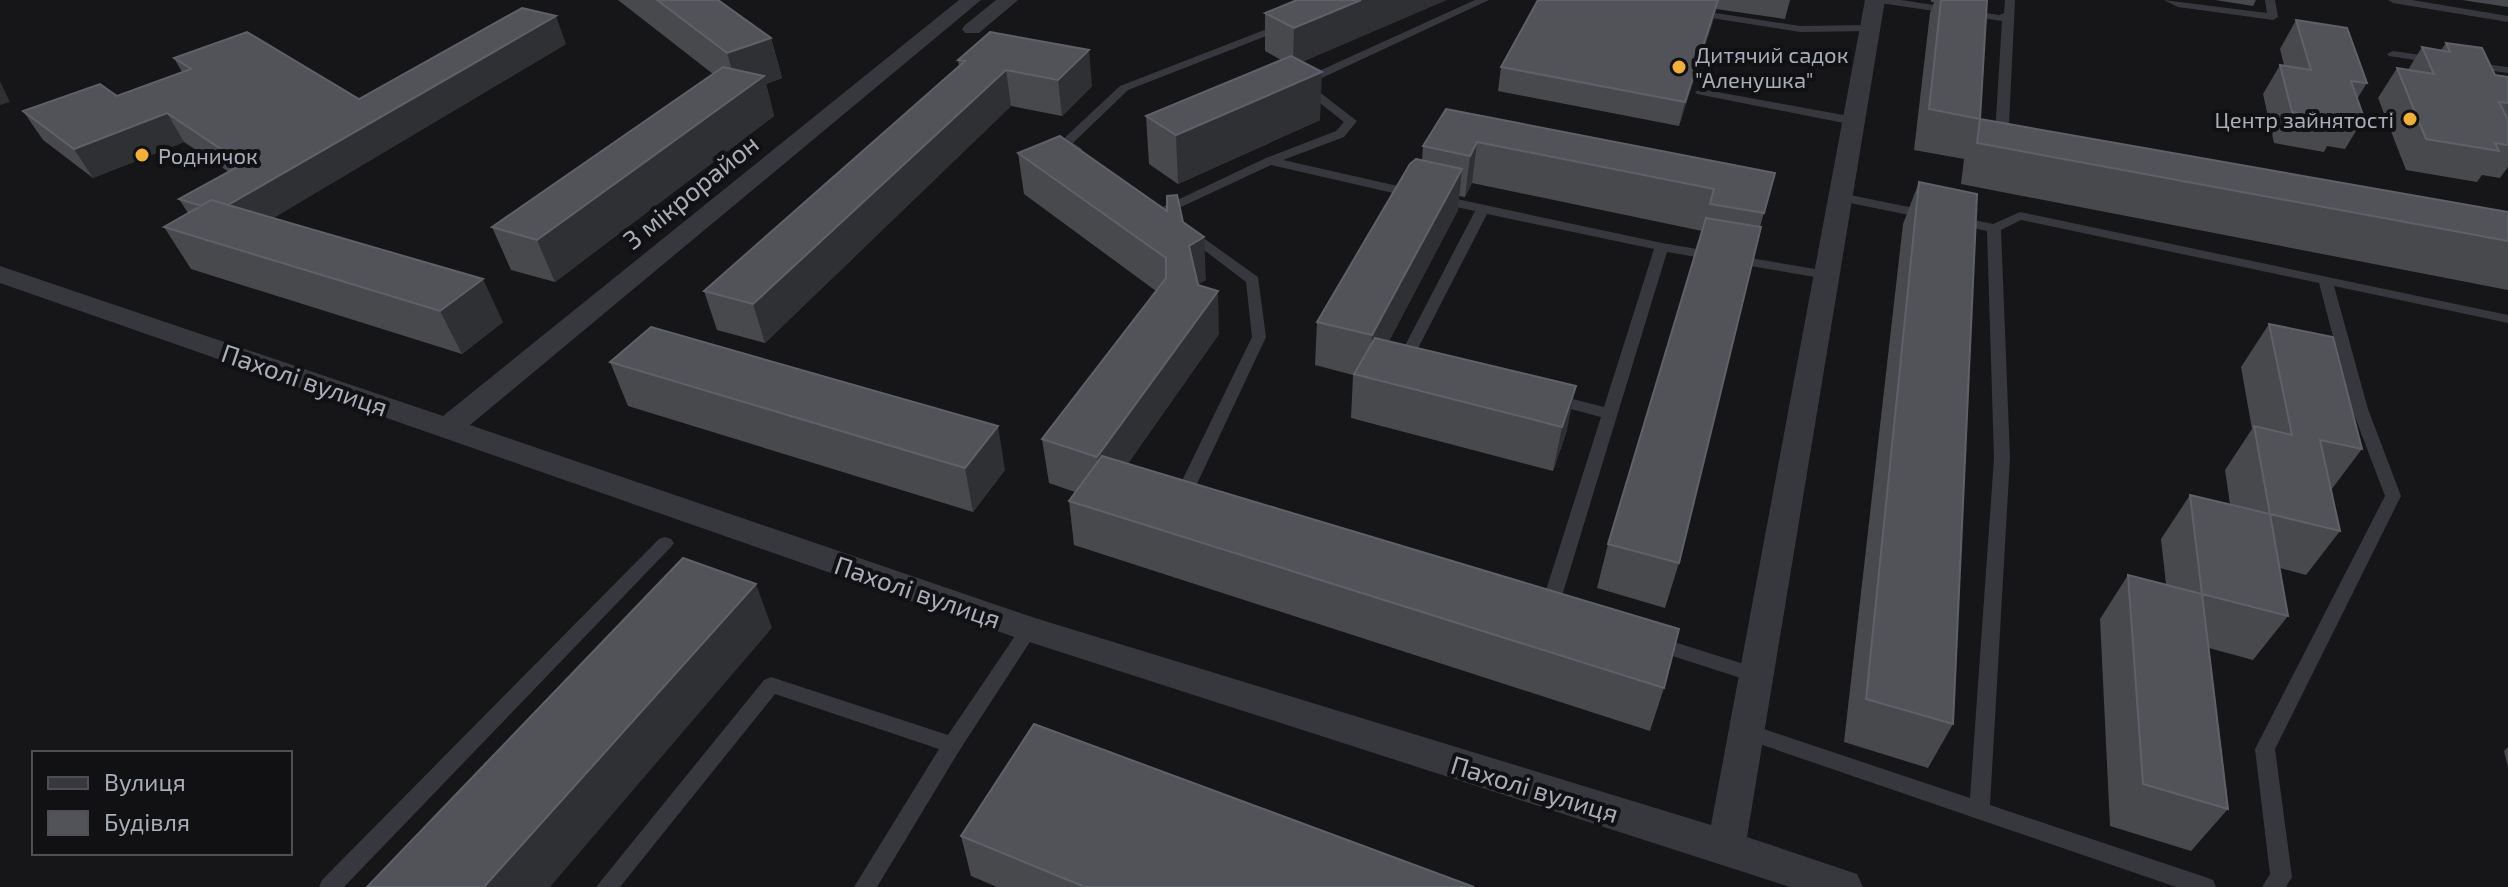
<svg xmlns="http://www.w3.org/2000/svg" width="2508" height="887" font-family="'Exo 2',sans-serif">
  <rect width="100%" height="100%" fill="#161618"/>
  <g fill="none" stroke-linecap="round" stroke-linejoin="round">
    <!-- lane -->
    <path fill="#37383d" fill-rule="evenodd" d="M1475,0H1489L1309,84L1357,121L1344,137L1283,160L1420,191V197L1415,198L1271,165L1166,214L1161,215L1154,211L1266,158L1336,131L1344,122L1297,85V81Z
      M1875,0H1901L1999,15L2004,13L2005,0H2015L2008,145H2000L1995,134L2002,21L1880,3Z
      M2164,0L2267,13L2265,0H2275L2278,17L2273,20L2178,7Z
      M2388,0H2412L2508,16V22L2393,3Z
      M1696,10L1800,26L1870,25L1875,28L1870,31L1800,32L1692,15L1691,13Z
      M1285,22L1290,25L1289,27L1128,90L1073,143L1082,149V155H1074L1059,143L1120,86Z
      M2393,51L2435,57L2441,60L2435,63L2389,56L2387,54Z
      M2470,62L2508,67V73L2466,67V63Z
      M1701,89L1854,117L1860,121L1854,125L1697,94L1695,92Z
      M1840,193L1929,211L1936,215L1929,219L1835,200V194Z
      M1438,195L1662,243L1827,271L1834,275L1827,279L1667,252L1558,609L1555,614L1549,616L1543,614L1540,609L1601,417L1548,403L1545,399L1553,394L1604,407L1654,249L1487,214L1413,358L1417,362L1415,365L1404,366L1397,361L1475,211L1433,202L1432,199Z
      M2020,212L2508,315V323L2334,286L2368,409L2401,496L2275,749L2292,877L2286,887H2262L2270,874L2255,749L2385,496L2352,409L2319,283L2021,220L2001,230L2010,458L1990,805L2205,877L2213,880L2216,887H2176L1739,737L1736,731L1739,725L1746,723L1970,798L1994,458L1987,231L1950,223L1948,220L1955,216L1993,224Z
      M1188,227L1258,277L1266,337L1195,488L1201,490L1203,494L1195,500L1179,495L1177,491L1252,337L1246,282L1183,234L1181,231Z
      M665,537L671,539L674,543L671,547L344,887H319L322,880L659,539Z
      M1029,622L1035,624L1038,629L1035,634L959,751L877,887H854L939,749L775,694L620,887H596L764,680L771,677L948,735L1023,624Z
      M1655,636L1763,670L1765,675L1763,680L1756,683L1648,648L1646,643L1648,638Z"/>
    <!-- street -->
    <path fill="#37383d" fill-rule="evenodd" d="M959,0H981L470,425L1035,618L1711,825L1865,0H1885L1747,837L1857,874L1863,887H1790L1017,638L0,283V266L443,416Z
      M996,0H1018L979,33H965L962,29L965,25Z"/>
  </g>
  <!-- wall -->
  <path fill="#47494d" d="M618,0H718L771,38L782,78L766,84L774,116L555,282L511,270L492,227L713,74Z
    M1297,0L1303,62L1320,120L1178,184L1149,164L1146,116L1281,60L1265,51V13Z
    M1538,0H1790L1785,19L1716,9L1679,126L1498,91L1501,67Z
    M1931,0H1987L1980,119L2508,212V290L1961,184L1964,159L1914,150L1930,13L1934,2H1931Z
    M2215,0H2256L2253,6Z
    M2462,0H2508V7Z
    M2296,20L2367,83L2357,99L2364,118L2345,149L2327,146L2324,152L2274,143L2263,94L2280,65H2284L2280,49Z
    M2446,43L2495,75L2508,77V167L2500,178L2482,175L2477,182L2406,170L2378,98L2397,68L2408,70L2422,47L2441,50Z
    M566,44L273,218L503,322L462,354L191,269L164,227L188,213L179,199L229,172L184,142L93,178L43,140L23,111L117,96L182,72L174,58L359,99Z
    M958,60L1092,86L1062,116L1011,106L765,343L717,330L704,291L959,67Z
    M1446,109L1775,173L1760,227L1679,563L1665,608L1597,588L1608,544L1702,231L1472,183L1465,197L1459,196L1458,210L1389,341L1567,430L1553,471L1351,418L1353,375L1315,365L1317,322L1422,160L1423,146Z
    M1018,153L1183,222L1206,280L1198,284L1219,334L1128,463L1664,688L1650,731L1074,545L1069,501L1075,492L1049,483L1042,439L1156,291L1024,194Z
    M1919,182L1953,724L1928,768L1844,742L1903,224Z
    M2269,324L2362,449L2331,490L2340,531L2306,575L2280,568L2288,616L2253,660L2209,648L2228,809L2191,851L2110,826L2100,619L2128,575L2166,584L2161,539L2190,495L2230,504L2225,470L2252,429L2241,367Z
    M610,362L1005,470L973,512L628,406Z
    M2508,747V767L2504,751Z
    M961,836L1474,887H997L971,876Z"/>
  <!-- shaded-wall -->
  <path fill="#2f3033" d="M1361,0H1447L1293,66L1294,28Z
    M1718,0L1713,22L1679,126L1685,102Z
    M556,16L566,44L235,241L217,211Z
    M771,38L782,78L766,84L774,116L555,282L537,240L739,94L727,53Z
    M1089,50L1092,86L1062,116L1058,80Z
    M1006,70L1011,106L765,343L753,304Z
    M1322,72L1320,120L1178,184L1176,135Z
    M0,81L10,102L0,105Z
    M167,113L184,142L93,178L74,149Z
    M1477,142L1472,183L1465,197L1470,156Z
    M1462,169L1458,210L1369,379L1372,335Z
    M1204,237L1206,280L1190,289L1189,246Z
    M483,279L503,322L462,354L440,311Z
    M1218,291L1219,334L1102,501L1097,457Z
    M1576,386L1567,430L1553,471L1562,427Z
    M998,426L1005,470L973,512L965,468Z
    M756,584L772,628L550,887H484Z"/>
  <!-- building -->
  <path fill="#525359" stroke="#5f6168" stroke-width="2" d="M657,0H718L771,38L727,53Z
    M1297,0H1361L1294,28L1265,13Z
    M1538,0H1718L1685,102L1501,67Z
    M1941,0H1987L1980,119L1929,109Z
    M522,8L556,16L228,205L211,200L201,206L179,199L243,164L167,113L74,149L23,111L100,84L117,96L191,69L174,58L247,32L359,99Z
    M2296,20L2347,28L2367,83L2351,81L2364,118L2341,115L2343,121L2292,112L2280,65L2311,70Z
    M990,32L1089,50L1058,80L1006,70L753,304L704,291L965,61L958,60Z
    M2446,43L2482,48L2495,75L2508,77V103L2499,102L2508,120V145L2495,143L2499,151L2426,139L2397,68L2434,74L2422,47L2450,52Z
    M1291,56L1322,72L1176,135L1146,116Z
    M723,67L764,76L537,240L492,227Z
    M1446,109L1775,173L1764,213L1710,204L1714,189L1477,142L1470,156L1423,146Z
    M1980,119L2508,212V241L1977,143Z
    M1060,136L1167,211V196L1177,195L1183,222L1204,237L1189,246L1198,285L1218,291L1097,457L1042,439L1166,278V258L1018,153Z
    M1416,159L1462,169L1372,335L1317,322L1410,164Z
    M1919,182L1977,194L1953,724L1866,699Z
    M211,200L483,279L440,311L164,227Z
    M1706,218L1761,227L1679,563L1608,544Z
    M2269,324L2333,337L2362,449L2320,440L2340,531L2270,514L2254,426L2292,435Z
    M651,327L998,426L965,468L610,362Z
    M1375,338L1576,386L1562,427L1354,374Z
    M1102,456L1679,629L1664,688L1069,501Z
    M2190,495L2270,514L2288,616L2202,594Z
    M683,558L756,584L484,887H367Z
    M2128,575L2202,594L2228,809L2143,784Z
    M1034,724L1474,887H1085L961,836Z"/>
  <!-- markers -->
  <g fill="#f2b134" stroke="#111113" stroke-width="3">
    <circle cx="1679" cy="67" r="8"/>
    <circle cx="2410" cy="119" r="8"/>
    <circle cx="142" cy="155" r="8"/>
  </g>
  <g text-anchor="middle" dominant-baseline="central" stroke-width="8" stroke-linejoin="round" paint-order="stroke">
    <!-- far-poi labels -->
    <g font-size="22" fill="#a8adb8" stroke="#111113" text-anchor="start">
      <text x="1695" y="54">Дитячий садок<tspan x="1695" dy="25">"Аленушка"</tspan></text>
      <text x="2394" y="119" text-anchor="end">Центр зайнятості</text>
      <text x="158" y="155">Родничок</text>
    </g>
    <!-- street labels -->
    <g font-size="26" fill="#a8adb8" stroke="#111113">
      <text transform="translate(690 191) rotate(-39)">3 мікрорайон</text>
      <text transform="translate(305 379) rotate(19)">Пахолі вулиця</text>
      <text transform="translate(918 591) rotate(19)">Пахолі вулиця</text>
      <text transform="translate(1535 788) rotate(17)">Пахолі вулиця</text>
    </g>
  </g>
  <!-- legend -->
  <rect x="32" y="751" width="260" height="104" fill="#111113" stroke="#4d4f55" stroke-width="2"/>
  <rect x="48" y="777" width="40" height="12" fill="#37383d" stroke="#4d4f55" stroke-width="2"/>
  <text x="104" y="791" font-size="24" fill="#a8adb8">Вулиця</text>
  <rect x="48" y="811" width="40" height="24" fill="#525359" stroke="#4d4f55" stroke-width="2"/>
  <text x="104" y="831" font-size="24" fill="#a8adb8">Будівля</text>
</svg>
